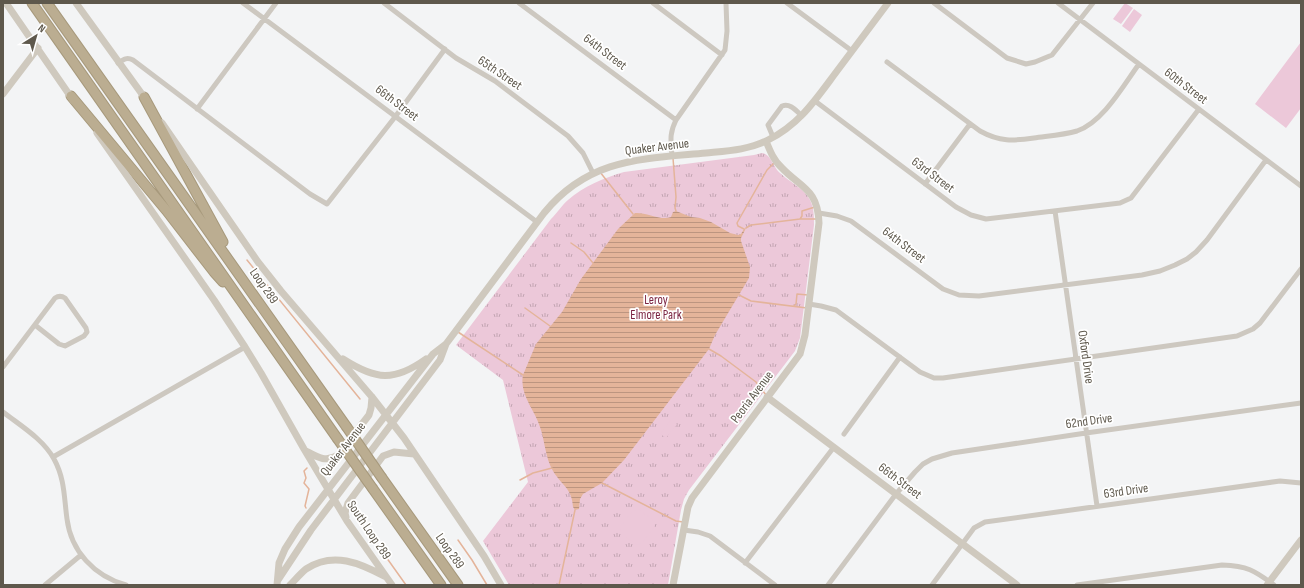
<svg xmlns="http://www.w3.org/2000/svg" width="1304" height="588" font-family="'Sofia Sans Condensed',sans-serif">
  <defs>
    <pattern id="grass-tufts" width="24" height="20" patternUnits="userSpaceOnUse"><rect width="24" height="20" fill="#ecc8d9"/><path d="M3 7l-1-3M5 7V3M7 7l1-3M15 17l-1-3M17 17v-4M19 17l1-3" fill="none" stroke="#c2a5b2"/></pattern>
    <pattern id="water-rules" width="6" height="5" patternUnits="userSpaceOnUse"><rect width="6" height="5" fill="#e4b49a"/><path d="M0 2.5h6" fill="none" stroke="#bc9580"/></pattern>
  </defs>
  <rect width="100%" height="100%" fill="#f3f4f5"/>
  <!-- grass -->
  <path fill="url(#grass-tufts)" d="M762,153C771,154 773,167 780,173C789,182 804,188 810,200C814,208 814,216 814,225L800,338L795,351L689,490L684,499L681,510L668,585H509L483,541L528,482L503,380L456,345L551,219C557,213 562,205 568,200C584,186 604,178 624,172L754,155Z"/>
  <!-- garden -->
  <path fill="#ecc8d9" d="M1125,3L1133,8L1121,24L1113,19Z
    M1134,9L1142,15L1130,32L1122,26Z
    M1301,42V108L1286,128L1255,104Z
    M671,420L677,424L666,438L660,434Z
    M638,509L654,521L655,526L642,543L637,545L620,533C620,525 630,512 638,509Z
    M618,578L628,585H608L613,579Z"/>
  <!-- water -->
  <path fill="url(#water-rules)" d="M676,211L691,217L700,218L711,222L730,233L738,235L741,234L744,229L746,228L741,238V241L750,267L749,278L715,335L709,349L624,460L602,483L583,494L580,499L579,509L575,510L573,507C572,488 562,486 553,471C545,457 545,441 540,427C535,410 519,394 523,375L536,344L562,312L581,279L618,229L635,213C646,212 661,221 671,217L673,212Z"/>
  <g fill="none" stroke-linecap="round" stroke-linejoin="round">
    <!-- stream -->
    <path stroke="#e4b49a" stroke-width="1.5" d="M673,158L676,197L675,208L676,211
      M600,172L633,214
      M800,219L802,216V211L815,207
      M746,228L751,225L800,219H817
      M744,229L738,226L737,223L767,170L775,162
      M571,243L584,252L593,263
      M247,260L360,399
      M739,295L751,301L807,308
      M794,306L796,304L797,294L808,295
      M525,308L550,326
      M458,332L523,375
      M709,349L721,356L756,382L766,395
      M520,480L533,473L552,468
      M602,483L676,521L683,522
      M306,508L305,506L309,489L304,483L306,478L304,471L307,468
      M359,519L406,585
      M458,540L472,560L487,585
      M559,585L575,510"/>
    <defs>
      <path id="highway" d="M32,3L337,438
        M47,3L346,426
        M71,96L166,210L214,272L223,282
        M144,97L223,242
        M382,478L458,585
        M373,489L441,585"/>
    </defs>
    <!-- highway casing -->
    <use href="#highway" stroke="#a7997c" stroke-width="11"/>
    <!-- street -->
    <path stroke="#cdc8c0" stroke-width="5" d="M243,3L537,222
      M384,3L456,58L495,81L568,136L583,153L593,173
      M519,3L676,120
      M653,3L722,55
      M787,3L852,51
      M934,3L1007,58L1026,64L1035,62L1052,55L1093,3
      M1058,3L1301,186
      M887,62L980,131C1000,142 1013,141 1034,138C1048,136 1063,135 1077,131C1103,122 1123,86 1139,64
      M118,63C124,59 127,57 133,60L310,194L327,204L395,117L445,49
      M815,101L956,207L971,215L986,219L1120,203L1131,198L1199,109
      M197,109L276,3
      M773,137L768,125L782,106C791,103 796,111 802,116
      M672,156C671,141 669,134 676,120L725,50L727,31L726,3
      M925,184L970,124
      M1055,211L1097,506
      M819,213L837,216L851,221L943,289L959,295L979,296L1142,275L1160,271L1175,265L1187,259L1196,252L1207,240L1266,160
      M809,304L821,306L836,310L920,372L934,378H943L1237,336L1253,329L1260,323L1301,269
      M3,367L55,298C58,296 62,296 65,298L86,328L87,332L84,336L65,346L59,344L35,325
      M3,412C21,426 43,439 54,459C65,479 64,498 67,519C71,551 94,576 126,585
      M844,434L900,357
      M53,457L245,347
      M684,530L698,532L710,536L775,585
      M745,563L834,447
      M45,585L81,555
      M828,585L896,494L915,472L923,464L932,459L952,453L1086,433L1301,403
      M932,585L974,528L985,522L1280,481L1301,483
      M1077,585L1222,565C1247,566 1254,570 1274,585"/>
    <!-- secondary -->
    <path stroke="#cfc9be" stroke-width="7" d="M6,3L73,100
      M76,3L147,101
      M3,94L38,48
      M162,123L258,262L281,291L372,397L404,438L484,556L501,585
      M97,133L214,300L245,347L261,373L304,449L347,521L392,585
      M343,359C376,380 394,382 426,359
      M767,397L1017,585
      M306,451C317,457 326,463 338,455L369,415L371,408L372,397
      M346,517L345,513L348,503L383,456L394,452L414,454
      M278,580L311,530L440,360L446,344
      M277,585L279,563L285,549L299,527L433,354L446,344L544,213C589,158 641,159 706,153C726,151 749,150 768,140C800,124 816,99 837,71C854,48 871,26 888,3
      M290,585C295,580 300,574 306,569C333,551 360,563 386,577
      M673,585L688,507L692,498L800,354L805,335L819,223C818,189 801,188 782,168C774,161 770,151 766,141
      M1267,585L1301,540"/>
    <!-- highway -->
    <use href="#highway" stroke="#bbad91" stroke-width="9"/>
    <defs>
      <path id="highway-bridge" d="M346,426L382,478
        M337,438L373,489"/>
    </defs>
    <!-- highway-bridge casing -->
    <use href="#highway-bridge" stroke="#a7997c" stroke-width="11" stroke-linecap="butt"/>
    <!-- highway-bridge -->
    <use href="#highway-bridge" stroke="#bbad91" stroke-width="9"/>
  </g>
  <g text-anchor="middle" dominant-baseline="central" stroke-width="3.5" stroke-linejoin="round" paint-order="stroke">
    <!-- street labels -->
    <g font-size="13" fill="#5e584c" stroke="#fff">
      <text transform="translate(605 52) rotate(37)">64th Street</text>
      <text transform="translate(500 73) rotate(34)">65th Street</text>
      <text transform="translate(1186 86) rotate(37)">60th Street</text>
      <text transform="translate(397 103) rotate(37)">66th Street</text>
      <text transform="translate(657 147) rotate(-7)">Quaker Avenue</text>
      <text transform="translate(933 175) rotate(37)">63rd Street</text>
      <text transform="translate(904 245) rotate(37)">64th Street</text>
      <text transform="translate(264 286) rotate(55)">Loop 289</text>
      <text transform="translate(1086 357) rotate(82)">Oxford Drive</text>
      <text transform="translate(752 397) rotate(-53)">Peoria Avenue</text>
      <text transform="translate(1089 421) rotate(-8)">62nd Drive</text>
      <text transform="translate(343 449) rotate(-52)">Quaker Avenue</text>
      <text transform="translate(900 481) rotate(37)">66th Street</text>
      <text transform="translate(1126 491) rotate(-8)">63rd Drive</text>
      <text transform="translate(369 530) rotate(56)">South Loop 289</text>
      <text transform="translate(450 551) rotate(55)">Loop 289</text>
    </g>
    <!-- park labels -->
    <g font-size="13" fill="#7a2341" stroke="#fff">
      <text x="656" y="300">Leroy<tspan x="656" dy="15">Elmore Park</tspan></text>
    </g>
  </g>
  <!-- border -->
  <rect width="1304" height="588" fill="none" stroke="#5e584c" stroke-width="8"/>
  <!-- north arrow -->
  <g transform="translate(36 36) rotate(37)" stroke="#ffffff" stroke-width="3" paint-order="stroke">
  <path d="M0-3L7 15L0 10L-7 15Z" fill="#5e584c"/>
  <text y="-6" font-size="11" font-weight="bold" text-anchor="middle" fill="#5e584c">N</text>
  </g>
</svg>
